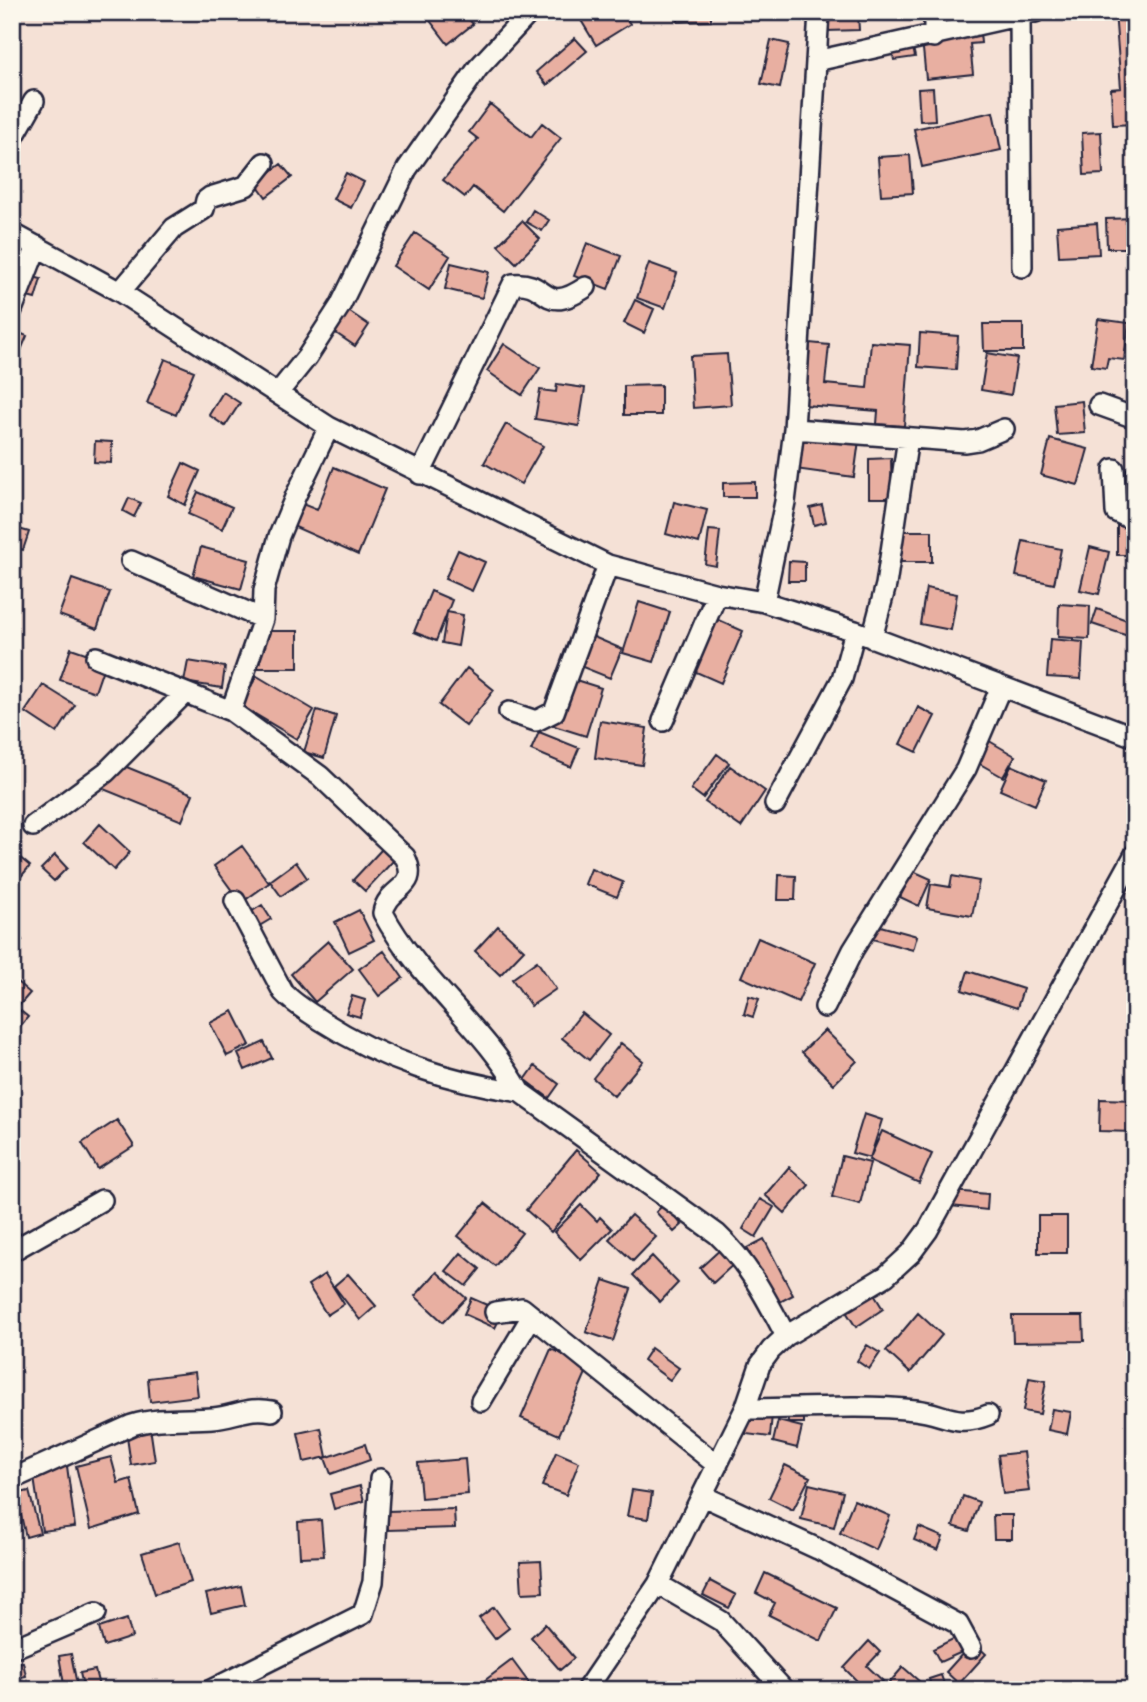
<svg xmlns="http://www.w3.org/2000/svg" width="1147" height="1702" font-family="'Architects Daughter',sans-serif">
  <rect width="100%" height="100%" fill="#f5e1d6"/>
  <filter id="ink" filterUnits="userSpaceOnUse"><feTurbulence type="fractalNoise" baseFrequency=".0143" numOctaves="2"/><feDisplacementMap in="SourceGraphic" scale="14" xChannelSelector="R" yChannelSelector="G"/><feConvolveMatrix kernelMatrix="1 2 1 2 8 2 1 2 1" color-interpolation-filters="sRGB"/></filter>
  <g filter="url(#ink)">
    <!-- building -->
    <path fill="#e8afa1" stroke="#22223b" stroke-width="2" d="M428,12H463L473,24L448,44L425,14Z
      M576,12H623L630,24L596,45Z
      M678,12H711V21L678,22Z
      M1115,12H1135V124L1113,125L1111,89L1121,88Z
      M858,14L859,30L827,31L826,15Z
      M980,33L981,43L970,44L973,74L926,79L922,39Z
      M575,38L587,51L547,85L536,72Z
      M771,40L789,44L780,88L761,84Z
      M913,48L915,57L894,60L892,51Z
      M933,88L935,120L920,121L918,89Z
      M490,104L531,137L542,123L561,138L503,211L473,187L465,197L443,180L478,139L469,132Z
      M993,112L1001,150L922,167L914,129Z
      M1101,132L1103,174L1084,175L1082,133Z
      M910,155L913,193L881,195L878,157Z
      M281,164L292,177L266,197L256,183Z
      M346,173L364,182L351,208L333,199Z
      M533,210L549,220L542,231L526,222Z
      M533,210L549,220L542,231L526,222Z
      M1135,218V248H1107L1106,219Z
      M1135,218V248H1107L1106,219Z
      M522,221L540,239L516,263L498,245Z
      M522,221L540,239L516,263L498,245Z
      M1097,223L1099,254L1059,256L1057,226Z
      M1097,223L1099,254L1059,256L1057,226Z
      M415,233L450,256L429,290L393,266Z
      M415,233L450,256L429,290L393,266Z
      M587,243L621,256L608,289L574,276Z
      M587,243L621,256L608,289L574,276Z
      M451,263L489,272L482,298L445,289Z
      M451,263L489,272L482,298L445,289Z
      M649,263L677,273L665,308L637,298Z
      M649,263L677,273L665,308L637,298Z
      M17,273L41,279L35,299L12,293Z
      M17,273L41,279L35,299L12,293Z
      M635,300L654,309L644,333L624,323Z
      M635,300L654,309L644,333L624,323Z
      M338,304L369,325L355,346L324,325Z
      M338,304L369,325L355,346L324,325Z
      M1098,319L1129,323L1124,360L1108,358L1106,368L1091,366Z
      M1098,319L1129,323L1124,360L1108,358L1106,368L1091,366Z
      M983,324H1023V351H984Z
      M983,324H1023V351H984Z
      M17,332L27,336L19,355L12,352Z
      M17,332L27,336L19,355L12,352Z
      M920,333L958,336L956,370L918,367Z
      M920,333L958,336L956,370L918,367Z
      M871,342L910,345L904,426L877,424L878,411L805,405L810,343L829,345L825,384L867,388Z
      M871,342L910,345L904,426L877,424L878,411L805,405L810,343L829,345L825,384L867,388Z
      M504,344L540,368L522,395L487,371Z
      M504,344L540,368L522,395L487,371Z
      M987,353L1017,358L1011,395L981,390Z
      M987,353L1017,358L1011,395L981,390Z
      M727,354L731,405L693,408L690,356Z
      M727,354L731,405L693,408L690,356Z
      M165,359L194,371L176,415L147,403Z
      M165,359L194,371L176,415L147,403Z
      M557,384L585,388L579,426L535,419L540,390L556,392Z
      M557,384L585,388L579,426L535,419L540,390L556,392Z
      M661,385V415H624V386Z
      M661,385V415H624V386Z
      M223,392L240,403L225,426L209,415Z
      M223,392L240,403L225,426L209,415Z
      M1082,401L1085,433L1057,435L1054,404Z
      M1082,401L1085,433L1057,435L1054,404Z
      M506,424L543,446L521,484L484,463Z
      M506,424L543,446L521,484L484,463Z
      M801,425L860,433L854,477L795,469Z
      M801,425L860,433L854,477L795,469Z
      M1050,439L1088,449L1078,485L1041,475Z
      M1050,439L1088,449L1078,485L1041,475Z
      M95,441L112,442L111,463L94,462Z
      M95,441L112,442L111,463L94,462Z
      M891,458L892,498H869V459Z
      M891,458L892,498H869V459Z
      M183,463L200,471L185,505L168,496Z
      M183,463L200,471L185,505L168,496Z
      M334,467L385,489L358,555L286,523L295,501L317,510Z
      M334,467L385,489L358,555L286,523L295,501L317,510Z
      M1127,469L1135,470V508L1124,507Z
      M1127,469L1135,470V508L1124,507Z
      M755,482V497H723V483Z
      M755,482V497H723V483Z
      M198,492L232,507L222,529L188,514Z
      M198,492L232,507L222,529L188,514Z
      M129,498L141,503L134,517L123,511Z
      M129,498L141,503L134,517L123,511Z
      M674,502L707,510L699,543L666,534Z
      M674,502L707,510L699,543L666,534Z
      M822,505L826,522L814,525L810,508Z
      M822,505L826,522L814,525L810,508Z
      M1135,525V555H1117V526Z
      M12,527L29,532L23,550L12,546Z
      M12,527L29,532L23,550L12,546Z
      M709,530L720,531L716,566L705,564Z
      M894,531H932V562H894Z
      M1023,541L1061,549L1054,584L1016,576Z
      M1023,541L1061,549L1054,584L1016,576Z
      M201,547L249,560L241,589L193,576Z
      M201,547L249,560L241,589L193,576Z
      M1090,547L1109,552L1099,594L1080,590Z
      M458,550L485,562L472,591L445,579Z
      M789,561L805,562V581H788Z
      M789,561L805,562V581H788Z
      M72,579L110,592L97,629L59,615Z
      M926,588L957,594L951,630L920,624Z
      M431,591L452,600L436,641L414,632Z
      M639,602L670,612L654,662L623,653Z
      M1059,604L1090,606L1089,639L1058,637Z
      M1059,604L1090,606L1089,639L1058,637Z
      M1097,609L1135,623L1131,637L1092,624Z
      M447,612L463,615L458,646L442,643Z
      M709,616L743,631L721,683L687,668Z
      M709,616L743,631L721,683L687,668Z
      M254,631H298V668H255Z
      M582,632L622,649L610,678L570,662Z
      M582,632L622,649L610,678L570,662Z
      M1050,639L1083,642L1081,679L1047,677Z
      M1050,639L1083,642L1081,679L1047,677Z
      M71,648L106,660L95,692L60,680Z
      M188,661L225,667L222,688L184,682Z
      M467,668L494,690L466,726L439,705Z
      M257,676L314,710L297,739L240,705Z
      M563,676L601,688L586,736L548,724Z
      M43,685L75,705L57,733L25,712Z
      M918,707L935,716L917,752L900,744Z
      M317,710L336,716L324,758L304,752Z
      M600,721L647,728L642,765L595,758Z
      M539,732L579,748L571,767L531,750Z
      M979,735L1015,756L1003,777L966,756Z
      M717,754L729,763L703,798L691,789Z
      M107,759L193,794L182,821L96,786Z
      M1011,765L1046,780L1035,805L1000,790Z
      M730,766L765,791L741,827L705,802Z
      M100,824L130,852L114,870L84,842Z
      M242,846L269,883L241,903L214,866Z
      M382,849L394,860L365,891L353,880Z
      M12,851L30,866L12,887Z
      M12,851L30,866L12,887Z
      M55,855L67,868L54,881L41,869Z
      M55,855L67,868L54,881L41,869Z
      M296,862L307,878L281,896L270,881Z
      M591,869L623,882L617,897L585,884Z
      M591,869L623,882L617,897L585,884Z
      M913,871L931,879L919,906L900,897Z
      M779,875L796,876L795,900H778Z
      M779,875L796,876L795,900H778Z
      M952,876L979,881L972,916L927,908L931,884L950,887Z
      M262,905L271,919L254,929L246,915Z
      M359,910L374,940L349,952L335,922Z
      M873,924L917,936L913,950L869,938Z
      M498,926L524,950L500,975L475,951Z
      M14,928L22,940L12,947V929Z
      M758,938L815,963L798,1002L741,977Z
      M328,941L353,969L315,1002L291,974Z
      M384,951L403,978L379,996L359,969Z
      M537,961L556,989L531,1006L512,979Z
      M968,971L1023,989L1017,1008L962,990Z
      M17,982L30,993L17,1008L28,1017L12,1036V989Z
      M17,982L30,993L17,1008L28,1017L12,1036V989Z
      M352,996L365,1000L360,1017L346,1013Z
      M749,996L759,999L753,1017L744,1014Z
      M749,996L759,999L753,1017L744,1014Z
      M233,1011L250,1045L227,1056L210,1023Z
      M582,1013L609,1035L589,1060L562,1038Z
      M582,1013L609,1035L589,1060L562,1038Z
      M825,1030L857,1061L834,1084L802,1052Z
      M264,1042L272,1058L245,1070L238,1054Z
      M621,1043L643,1061L614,1096L593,1078Z
      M535,1066L559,1084L549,1098L525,1080Z
      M1100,1099L1135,1100L1134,1132L1099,1131Z
      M864,1114L882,1120L870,1158L852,1153Z
      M864,1114L882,1120L870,1158L852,1153Z
      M117,1120L134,1146L98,1169L82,1143Z
      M882,1131L932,1154L919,1183L869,1160Z
      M576,1150L601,1172L551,1232L526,1210Z
      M842,1156L870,1163L860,1204L832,1197Z
      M842,1156L870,1163L860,1204L832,1197Z
      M789,1167L809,1185L785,1213L765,1195Z
      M952,1191L988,1194L987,1210L951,1206Z
      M760,1199L774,1207L756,1237L743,1229Z
      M485,1203L522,1233L495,1266L458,1236Z
      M664,1204L682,1225L674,1232L656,1212Z
      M581,1205L597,1221L600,1217L612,1229L581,1260L554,1232Z
      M631,1215L656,1237L633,1261L609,1239Z
      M1038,1216H1067V1253H1038Z
      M764,1239L793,1295L776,1304L747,1248Z
      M764,1239L793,1295L776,1304L747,1248Z
      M723,1247L736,1262L713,1283L700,1268Z
      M461,1253L480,1269L466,1286L446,1271Z
      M652,1256L678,1283L660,1302L633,1275Z
      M437,1272L466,1298L443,1322L415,1296Z
      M437,1272L466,1298L443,1322L415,1296Z
      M325,1274L344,1304L327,1315L308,1285Z
      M348,1274L376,1306L360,1320L334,1286Z
      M604,1280L631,1289L613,1341L586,1332Z
      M870,1288L883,1309L856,1327L843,1307Z
      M870,1288L883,1309L856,1327L843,1307Z
      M471,1298L503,1312L495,1328L464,1314Z
      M918,1313L942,1335L910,1373L886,1351Z
      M918,1313L942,1335L910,1373L886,1351Z
      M1012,1316H1083L1084,1341L1013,1342Z
      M867,1345L880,1353L869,1369L857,1361Z
      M867,1345L880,1353L869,1369L857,1361Z
      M651,1348L679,1368L670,1380L643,1360Z
      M551,1349L589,1366L559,1435L521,1418Z
      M195,1372L198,1396L150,1402L148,1378Z
      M1029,1378L1046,1381L1040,1414L1023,1411Z
      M1052,1409L1071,1412L1067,1434L1048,1430Z
      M787,1410H804V1423H788Z
      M749,1411L772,1414L770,1437L746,1434Z
      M778,1421L802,1427L797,1448L773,1442Z
      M778,1421L802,1427L797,1448L773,1442Z
      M150,1427L155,1461L131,1465L126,1430Z
      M321,1428L327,1457L304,1462L298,1433Z
      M365,1444L370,1460L331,1474L325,1458Z
      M556,1452L579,1462L566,1495L542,1486Z
      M1024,1452L1029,1491L1003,1494L998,1455Z
      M1024,1452L1029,1491L1003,1494L998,1455Z
      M111,1457L118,1483L131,1479L139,1514L91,1529L76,1466Z
      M465,1459L468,1494L421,1498L418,1463Z
      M785,1465L810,1477L793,1510L769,1498Z
      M67,1466L75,1527L42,1531L33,1471Z
      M809,1484L843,1492L834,1527L801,1519Z
      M360,1486L364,1501L334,1509L330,1494Z
      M632,1490L652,1493L648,1519L627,1516Z
      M632,1490L652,1493L648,1519L627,1516Z
      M29,1491L40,1533L26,1537L16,1494Z
      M963,1496L979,1502L969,1531L953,1526Z
      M854,1500L890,1516L876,1550L840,1533Z
      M854,1500L890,1516L876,1550L840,1533Z
      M454,1509L455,1528L388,1530L387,1511Z
      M993,1515H1012V1539H994Z
      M321,1520L324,1556L300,1557L298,1522Z
      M321,1520L324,1556L300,1557L298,1522Z
      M919,1527L943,1537L938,1550L914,1540Z
      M179,1542L191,1582L155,1594L142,1553Z
      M541,1561L543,1592L522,1593L520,1562Z
      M765,1573L837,1608L821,1641L769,1615L775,1603L756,1593Z
      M710,1581L736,1595L729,1608L703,1595Z
      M241,1586L245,1605L211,1613L206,1594Z
      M494,1607L509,1628L495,1639L479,1618Z
      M127,1619L132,1637L104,1646L99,1628Z
      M545,1624L574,1658L560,1670L531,1637Z
      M545,1624L574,1658L560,1670L531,1637Z
      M955,1638L962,1652L940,1662L933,1649Z
      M869,1641L880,1652L867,1666L883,1681L875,1690H866L844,1668Z
      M869,1641L880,1652L867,1666L883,1681L875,1690H866L844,1668Z
      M973,1642L986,1654L959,1684L946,1672Z
      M71,1654L78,1690H65L59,1656Z
      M512,1660L529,1683L520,1690H477L476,1687Z
      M23,1662L26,1676L12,1679V1664Z
      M903,1667L929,1690H883Z
      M95,1670L100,1690H84L80,1673Z
      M941,1675L946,1690H932L929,1679Z
      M941,1675L946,1690H932L929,1679Z"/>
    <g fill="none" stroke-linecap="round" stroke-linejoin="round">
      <defs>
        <path id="minor" d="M1020,16L1022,267
          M934,37V12
          M816,61L1035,12
          M12,140L34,101
          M12,233L120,292L329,427L608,565L717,594L764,602L855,631L1135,737
          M120,292L174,228L204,209L206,200L210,197L246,186L264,163
          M12,310L37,246
          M278,393L307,357L340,306L407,169L478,68L530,12
          M1099,405L1135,418
          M794,429L965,442L978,440L1004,429
          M1114,469L1116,512L1135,521
          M420,474L513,284C550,280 541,317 586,287
          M131,561L263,619
          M764,602L785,502L794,429L819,12
          M872,638L886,585L908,438
          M96,657L231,711L320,776L405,857C421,890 388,885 383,913C419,981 484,1026 520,1092L717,1234C749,1264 766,1298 786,1336
          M231,711L263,619L264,590L279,536L296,495L329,427
          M509,712L536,721L554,712L608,565
          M663,721L717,594
          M775,804L842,679L855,631
          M33,826L106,772L185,693
          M235,901L283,992C294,1004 308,1012 322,1021C384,1061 448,1081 520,1092
          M825,1007L853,950L966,769L1000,689
          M12,1251L102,1200
          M495,1312L522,1308L717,1465
          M481,1401L532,1316
          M745,1409C801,1409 859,1404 915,1410C945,1413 956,1428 988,1415
          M12,1479L132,1425C159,1417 185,1420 213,1418C235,1416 250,1406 272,1411
          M703,1496L818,1549L958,1624L971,1648
          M658,1584L721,1621L784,1690
          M12,1649L96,1613
          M211,1690L363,1614L373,1582L380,1479
          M586,1690L658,1584L745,1409L760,1365L771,1350L786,1336L886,1276L911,1253L928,1230L1135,854"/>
      </defs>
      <!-- minor casing -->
      <use href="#minor" stroke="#22223b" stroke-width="24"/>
      <!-- minor -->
      <use href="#minor" stroke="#fbf7ec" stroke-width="19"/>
    </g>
  </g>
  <!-- margin -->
  <rect width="1147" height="1702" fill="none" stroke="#fbf7ec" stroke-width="42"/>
  <rect x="21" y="21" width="1105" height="1660" fill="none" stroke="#22223b" stroke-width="2.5" filter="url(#ink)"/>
</svg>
